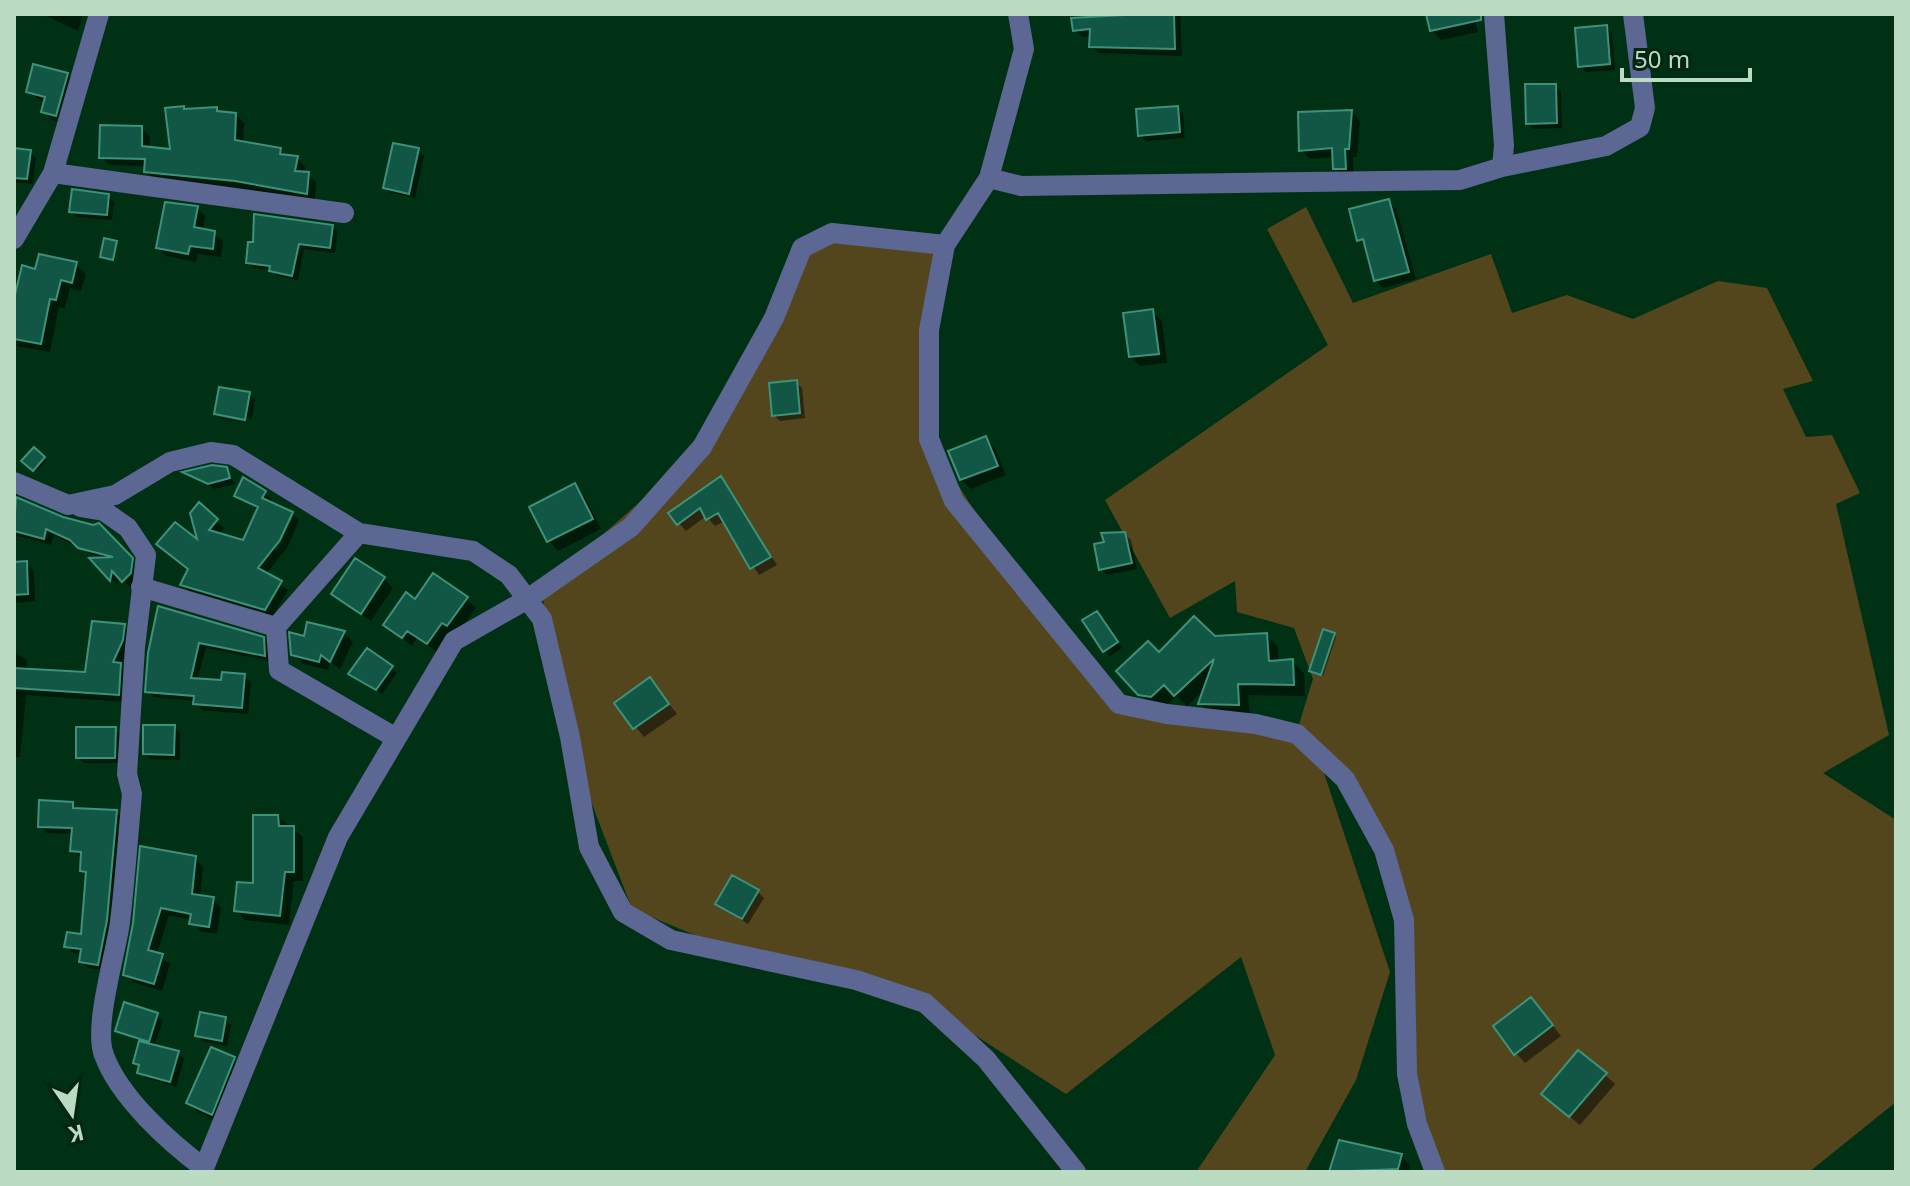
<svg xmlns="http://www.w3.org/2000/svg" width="1910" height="1186" font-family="'Noto Sans',sans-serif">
  <rect width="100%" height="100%" fill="#003114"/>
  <!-- green -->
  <path fill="#53461d" d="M1306,207L1353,303L1491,254L1512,313L1567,295L1633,319L1718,281L1767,288L1813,381L1783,389L1806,437L1832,435L1860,493L1836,504L1889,735L1823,773L1896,820V1102L1809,1172H1440L1417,1124L1404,920L1384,850L1318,755L1390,972L1356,1080L1305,1172H1196L1275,1055L1241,957L1066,1094L925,1003L760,962L632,909L573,754L541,589L702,447L816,241L945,245L929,439L1024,589L1119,704L1296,734L1313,679L1294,628L1237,612L1235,581L1170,618L1105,500L1328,345L1267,229Z"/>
  <!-- shadow -->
  <path fill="#0007" d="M42,14H83L78,31Z
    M1144,14H1180L1182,56L1099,53L1091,46L1092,36L1083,37L1075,30Z
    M1428,14H1474L1478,32L1441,40L1432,30Z
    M1606,27L1612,33L1615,70L1586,72L1580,66Z
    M67,75L77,84L65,124L52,120L43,111L45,103L28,92Z
    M1555,86L1561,91L1562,128L1534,129L1528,123Z
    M1177,108L1183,114L1185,138L1146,141L1140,135Z
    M216,109L220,113L236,114L244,123L243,144L280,150L287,157L297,158L305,167L304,173L316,182L315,201L154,180L146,172L147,166L109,165L101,157L142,128L150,137L149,149L173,151Z
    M1352,112L1360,121L1357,157H1353L1354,176L1344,177L1335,168V157L1310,159L1301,150Z
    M14,150L30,152L36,158L33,184L14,182Z
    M418,150L424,156L415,198L391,193L385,187Z
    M108,196L114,202L112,220L77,217L71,211Z
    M1388,201L1396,209L1416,279L1383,288L1375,280L1367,248L1359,240Z
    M197,208L205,216L203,231L214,233L223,241L221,257L198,254L196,262L166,256L158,247Z
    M332,226L338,232L335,253L304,249L298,280L277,276L272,270L254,268L248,263Z
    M116,243L115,261L104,259L102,256Z
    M76,264L86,274L81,291L70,288L65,308L59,307L50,352L17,346L14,308L37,271Z
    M1152,311L1162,321L1167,363L1140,366L1131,357Z
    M796,383L802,388L805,418L780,421L774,415Z
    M249,394L255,400L252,419L220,413V417L251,424L222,419L216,413Z
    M986,439L995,448L1006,475L971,489L961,479Z
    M34,450L46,461L36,472L24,461Z
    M226,469L235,484L215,489L186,473Z
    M721,479L777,565L759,575L725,521L715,526L706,516L686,531L679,523Z
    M575,486L584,495L601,529L558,551L549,541L532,508Z
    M265,492L272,500L270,504L290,514L274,549L277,550L294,515L299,521L287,548L266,574L288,590L273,616L190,592L183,585L201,545L199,505L224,528L218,535L244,542L259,510L238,496Z
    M14,504L93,528L98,526L139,568L138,581L131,588L119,576L118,585L93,560L102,559L54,536L51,545L14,535Z
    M1124,534L1131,540L1137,569L1107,575L1101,569Z
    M27,563L34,571L35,601L14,603V564Z
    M384,579L393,588L371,621L334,594Z
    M466,598L476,608L457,634L437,652L417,638L412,646L386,625L415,601Z
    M160,608L263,639L269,645L270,661L206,648L197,680L223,683L244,676L251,683L248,714L202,710L196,701L154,697L147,691Z
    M1097,613L1122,648L1110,656L1104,650Z
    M124,626L131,633L121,666L128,672L126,702L26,695L20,757H14V652L27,660V670L87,674Z
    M344,633L353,642L340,669L330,662L328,670L303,664L293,654L305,638Z
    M1266,635L1278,647L1279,662L1292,661L1304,673L1305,696L1248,695L1250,715H1212L1200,704L1205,689L1187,706L1177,696L1163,708L1152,706L1119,671L1214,638Z
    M1334,635L1336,637L1323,676L1314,673L1311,670Z
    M391,668L397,673L382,694L351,674Z
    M650,680L677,714L644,737L617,704Z
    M174,727L180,733V760L150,759L145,753Z
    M115,729L121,735L120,763H84L78,757Z
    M72,804L80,811L117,812L123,819L105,970L88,968L81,961L82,954L73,953L66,946L83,936L87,876L82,870L83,858L72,851L74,834L47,833L40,826Z
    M278,817L303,837V881H294L289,925L245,920L236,910L255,886Z
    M195,858L203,867L200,897L213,899L221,908L217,934L200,931L192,920L169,915L157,954L170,964L162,991L133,982L125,974L135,924Z
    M758,892L764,898L748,924L717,904Z
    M1540,1009L1561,1036L1525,1063L1516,1053Z
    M157,1015L163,1021L154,1047L178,1053L184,1059L176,1087L145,1078L135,1062L141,1042L117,1030Z
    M225,1019L231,1025L227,1046L203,1041L197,1035Z
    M234,1059L243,1069L221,1123L197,1112L188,1102Z
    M1605,1075L1615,1084L1580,1125L1553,1103Z
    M1340,1142L1401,1156L1410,1165L1409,1172H1331Z"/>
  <!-- building -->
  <path fill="#125746" stroke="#3d927a" stroke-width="2" d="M1142,14H1174L1175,49L1089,47L1090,29L1073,31L1071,18Z
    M1426,14H1481V20L1430,31Z
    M1607,25L1610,64L1578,67L1575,28Z
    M33,64L68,73L56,116L41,112L45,97L26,92Z
    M1525,84H1556L1557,123L1526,124Z
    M184,106V109L217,107V111L236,113L235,140L281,148L280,154L298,156L295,171L309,172L307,194L235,181L144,172L145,159L99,158L100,125L142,126V146L170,149L165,108Z
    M1178,106L1180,132L1138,136L1136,109Z
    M1352,110L1349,149H1345L1346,169H1333L1332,148L1299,151L1298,112Z
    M393,143L419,148L409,194L383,188Z
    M14,148L31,150L27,179L14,178Z
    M72,189L109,194L107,215L69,212Z
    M1389,199L1409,272L1374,281L1363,239L1357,241L1349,209Z
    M165,202L198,206L194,227L215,231L213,249L190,246L188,254L156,248Z
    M254,214L333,225L330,248L299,244L292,276L269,271L270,266L246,263L248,242H253Z
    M104,238L117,241L113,260L100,257Z
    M39,254L77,262L72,283L61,280L56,300L50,299L41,344L14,339V299L22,265L35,269Z
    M1153,309L1159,354L1129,357L1123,313Z
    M797,380L800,413L772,416L769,383Z
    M219,387L250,392L245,420L214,414Z
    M986,436L998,466L960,480L948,451Z
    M34,447L45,457L33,471L21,461Z
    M212,465L227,467L230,478L208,484L182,472Z
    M721,476L771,557L750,569L718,513L706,520L700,508L677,525L668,513Z
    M243,477L266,491L262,498L293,512L280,540L258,568L282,581L265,610L180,585L188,569L156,544L175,522L197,539L190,513L199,502L218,519L209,530L243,540L258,507L234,496Z
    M575,483L593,519L547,542L529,507Z
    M16,497L63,517L93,525L99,523L133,558L131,573L122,582L112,571L110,581L89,558L113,557L78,548L70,540L46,529L44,539L14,531Z
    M1125,532L1132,563L1099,570L1094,544L1104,542L1101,533Z
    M355,558L385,577L361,614L331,594Z
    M27,561L28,594L14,595V562Z
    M433,573L468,597L447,626L442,623L427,644L407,631L402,638L383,625L406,592L415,599Z
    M158,606L264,637L265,656L199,643L191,678L221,680L222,672L245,674L242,708L193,704L194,696L145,692L148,653Z
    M1097,611L1118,642L1103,652L1082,620Z
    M1194,616L1215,636L1267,633L1269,661L1293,659L1294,685L1238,684L1239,705L1198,704L1214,659L1174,696L1164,685L1151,697L1138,695L1116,671L1148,641L1159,652Z
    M92,621L125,624L123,640L113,662L121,663L119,695L14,688V668L85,672Z
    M307,622L345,631L330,662L321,655L319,662L291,655L289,632L304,636Z
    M1323,629L1335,633L1321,675L1309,671Z
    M367,648L393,666L376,690L348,674Z
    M650,677L669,704L633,729L614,703Z
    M143,725H175L174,755L143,754Z
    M76,727H116L115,758H76Z
    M39,800L73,802V808L117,810L107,920L98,965L79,962L81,949L64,947L67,932L81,934L86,872L80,871L81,852L70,851L72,828L38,827Z
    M253,815H278L279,826H294V872H285L280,916L234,911L237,882L253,883Z
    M140,846L196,856L192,894L214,897L209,927L189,924L191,914L161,908L148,950L163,954L154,984L123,975L133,923Z
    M732,875L759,890L742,919L715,904Z
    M1531,997L1553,1025L1514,1055L1493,1026Z
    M124,1002L158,1013L149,1042L115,1031Z
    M200,1012L226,1017L222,1041L195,1036Z
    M139,1041L179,1051L170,1082L137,1073L139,1065L133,1063Z
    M211,1047L235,1057L212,1115L186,1103Z
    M1578,1050L1607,1073L1569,1117L1541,1094Z
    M1339,1140L1402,1154L1398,1169L1329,1172Z"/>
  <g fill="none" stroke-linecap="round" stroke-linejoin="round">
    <!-- minor -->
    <path stroke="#5c6793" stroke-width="20" d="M1018,14L1024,49L989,178L945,245L929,330V439L954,501L1119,704L1167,714L1256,724L1297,734L1345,779L1384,850L1404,920L1407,1074L1417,1124L1435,1172
      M1502,167L1606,146L1640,127L1645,108L1633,14
      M53,173L344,213
      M989,178L1021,186L1460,180L1502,167L1504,145L1494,14
      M14,239L53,173L99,14
      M14,482L68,505L115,495L170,462L211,452L233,455L359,533L473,551L509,575L542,619L570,737L589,847L623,912L671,940L856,980L925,1003L986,1059L1076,1172
      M80,507L104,511L128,528L146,555L135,647L127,774L132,794C128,837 125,880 120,922C116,953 93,1027 104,1055C119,1097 169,1142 204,1168L202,1172
      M141,587L276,627L359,533
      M276,627L279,670L396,738
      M204,1168L338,837L454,641L526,600L631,527L702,447L774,318L802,248L832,233L945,245"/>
  </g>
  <!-- border -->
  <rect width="1910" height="1186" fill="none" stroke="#bcdbc3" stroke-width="32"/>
  <!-- north arrow -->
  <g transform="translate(72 1114) rotate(167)" stroke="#042510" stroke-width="6" paint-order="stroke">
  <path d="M0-6L14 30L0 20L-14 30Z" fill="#bcdbc3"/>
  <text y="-12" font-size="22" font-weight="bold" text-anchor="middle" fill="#bcdbc3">K</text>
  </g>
  <!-- scale -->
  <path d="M1622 68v12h128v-12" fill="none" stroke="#bcdbc3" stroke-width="4"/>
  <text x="1634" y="68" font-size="24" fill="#bcdbc3" stroke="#042510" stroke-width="6" paint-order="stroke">50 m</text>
</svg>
